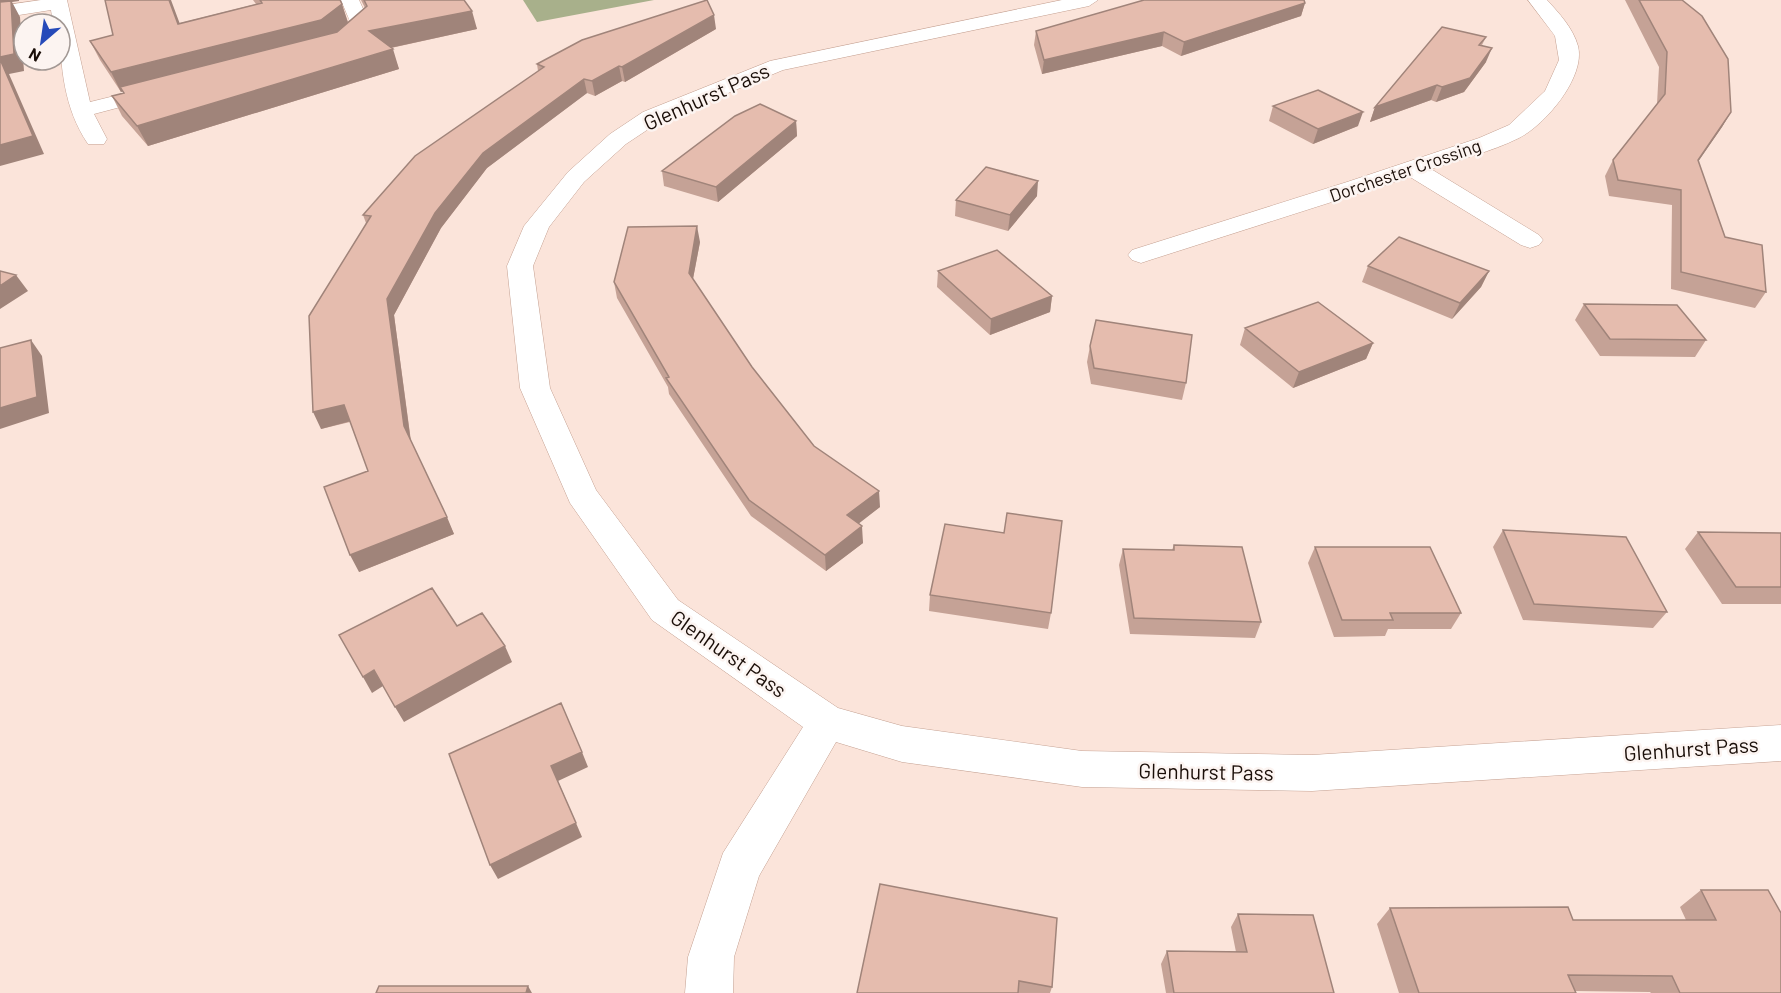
<svg xmlns="http://www.w3.org/2000/svg" width="1781" height="993" font-family="Barlow,sans-serif">
  <rect width="100%" height="100%" fill="#fbe4da"/>
  <!-- forest -->
  <path fill="#a8b08b" d="M523,0H654L537,22Z"/>
  <g fill="none" stroke-linecap="round" stroke-linejoin="round">
    <defs>
      <path id="street" d="M41,0H67L90,102L159,85L166,87L170,91L166,95L94,114L107,139L104,144H88C64,109 60,66 60,24H53L51,10L0,18V6Z
        M341,0H359L371,26C362,38 342,53 327,49L324,45L351,24Z
        M1062,0H1098L1089,6L783,70L659,122L626,144L584,182L549,227L533,266L550,388L596,490L678,600L838,708L902,726L1082,751L1312,755L1781,725V761L1312,791L1082,787L902,762L836,742L759,876L734,957L733,993H685L688,957L723,853L803,727L652,620L570,503L520,388L507,266L524,226L568,172L610,134L643,112L770,61Z
        M1528,0H1547C1559,13 1573,28 1578,46C1586,77 1545,125 1519,138C1491,152 1460,159 1431,169L1539,235L1543,240L1539,245L1530,248L1521,245L1410,177L1150,260L1141,263L1132,260L1128,255L1132,250L1347,182L1479,138L1509,125L1545,91L1559,60L1555,36Z"/>
    </defs>
    <!-- street casing -->
    <use href="#street" stroke="#c4a091" stroke-width="1"/>
    <!-- street -->
    <use href="#street" fill="#fff" fill-rule="evenodd"/>
  </g>
  <!-- wall -->
  <path fill="#c5a296" d="M253,0H340L348,22L365,8L361,0H464L477,29L391,48L399,69L148,146L122,116L112,96L124,93L123,91L121,92L100,60L90,41L113,35L180,23L256,4Z
    M1625,0H1682L1731,112L1722,127L1698,161L1725,237L1766,292L1755,308L1671,289L1672,205L1609,196L1605,176L1613,160L1657,104L1659,67Z
    M1305,3L1301,16L1181,56L1162,46L1042,74L1034,45L1036,31Z
    M716,29L625,82L622,81L595,96L587,93L487,168L441,228L394,315L411,441L454,534L359,572L368,471L350,422L321,429L366,223L363,215L538,71L537,64Z
    M1486,37L1482,45L1486,62L1464,92L1436,102L1431,100L1370,122L1375,107Z
    M1273,106L1358,126L1313,144L1269,121Z
    M796,121L797,136L718,202L664,186L662,171Z
    M1037,196L1008,231L955,216L956,200Z
    M700,242L693,279L752,367L814,446L880,507L858,523L863,543L826,571L751,516L669,394L668,387L617,298L614,282Z
    M1368,266L1489,271L1481,287L1452,319L1362,282Z
    M938,271L1052,296L1050,312L990,335L937,287Z
    M1584,304L1706,340L1695,357L1600,356L1575,320Z
    M1245,328L1373,343L1366,359L1293,388L1240,345Z
    M1090,346L1186,383L1182,400L1091,384L1087,362Z
    M1503,530L1667,612L1653,628L1523,620L1493,547Z
    M1698,532L1781,533V604H1722L1685,549Z
    M1174,545L1261,622L1255,638L1130,634L1119,565L1123,549L1172,550Z
    M1315,547L1461,613L1451,629H1388L1385,636L1334,637L1308,563Z
    M930,595L1051,613L1048,629L929,611Z
    M880,884L1052,987L1050,993H857Z
    M1701,890L1781,993H1651L1650,992L1575,991L1576,993H1399L1377,924L1390,908L1573,920H1686L1680,907Z
    M1238,914L1334,993H1166L1161,964L1167,951L1236,952L1231,927Z"/>
  <!-- shaded-wall -->
  <path fill="#a0847a" d="M0,0H19V1L12,2L20,17L24,71L9,74L44,154L0,166Z
    M169,0H171L187,43L178,24Z
    M1305,3L1301,16L1181,56L1184,42Z
    M342,4L348,23L328,39L120,87L123,91L121,92L111,72Z
    M472,11L477,29L376,51L369,31Z
    M714,15L716,29L625,82L622,67Z
    M1164,32L1162,46L1042,74L1044,60Z
    M1492,48L1486,62L1464,92L1436,102L1442,87Z
    M393,49L399,69L148,146L137,126Z
    M619,66L622,81L595,96L592,81Z
    M584,79L587,93L487,168L441,228L394,315L411,443L404,426L387,299L435,213L483,153Z
    M1437,85L1431,100L1370,122L1375,107Z
    M1363,112L1358,126L1313,144L1318,129Z
    M1731,112L1722,127L1689,175L1698,160Z
    M796,121L797,136L718,202L716,187Z
    M1038,181L1037,196L1008,231L1010,215Z
    M697,226L700,242L691,289L689,273Z
    M1489,271L1481,287L1452,319L1460,303Z
    M16,275L28,291L0,309V286Z
    M1052,296L1050,312L990,335L991,319Z
    M31,340L42,356L49,413L0,429V408Z
    M1373,343L1366,359L1293,388L1299,372Z
    M344,405L351,421L321,429L313,412Z
    M879,491L880,507L848,532L847,515Z
    M447,517L454,534L359,572L350,555Z
    M862,526L863,543L826,571L825,555Z
    M505,646L512,662L404,722L395,707Z
    M374,670L383,686L372,693L363,677Z
    M582,752L588,767L558,781L582,837L498,879L490,865L551,766Z
    M528,986L532,993H526Z"/>
  <!-- building -->
  <path fill="#e5bcae" stroke="#a0847a" stroke-width="1.5" d="M105,0H169L178,24L262,3L260,0H340L342,4L321,20L111,72L90,41L113,35Z
    M364,0H464L472,11L369,31L393,49L137,126L112,96L124,93L120,87L337,32L367,6Z
    M707,0L714,15L622,67L619,66L592,81L584,79L483,153L435,213L387,299L404,426L447,517L350,555L324,487L368,471L344,405L313,412L309,316L371,216L363,215L415,156L544,67L537,64L582,40Z
    M1144,0H1304L1305,3L1184,42L1164,32L1044,60L1036,31Z
    M1639,0H1682L1702,16L1728,59L1731,112L1698,160L1725,237L1762,245L1766,292L1681,272V190L1618,180L1613,160L1665,94L1667,52Z
    M11,1L14,54L0,57V2Z
    M1442,27L1486,37L1479,45L1492,48L1470,78L1442,87L1437,85L1375,107Z
    M0,59L33,136L0,145Z
    M1318,90L1363,112L1318,129L1273,106Z
    M760,104L796,121L716,187L662,171L735,116Z
    M986,167L1038,181L1010,215L956,200Z
    M697,226L689,273L752,367L814,446L879,491L847,515L862,526L825,555L749,500L666,378L669,377L614,282L628,227Z
    M1399,237L1489,271L1460,303L1368,266Z
    M997,250L1052,296L991,319L938,271Z
    M0,271L16,275L0,286Z
    M1318,302L1373,343L1299,372L1245,328Z
    M1584,304L1677,305L1706,340L1610,339Z
    M1096,320L1192,335L1186,383L1094,368L1090,346Z
    M31,340L37,397L0,408V348Z
    M1007,513L1062,521L1051,613L930,595L945,524L1004,533Z
    M1503,530L1626,537L1667,612L1534,604Z
    M1698,532L1781,533V587H1736Z
    M1174,545L1242,547L1261,622L1134,618L1123,549L1174,550Z
    M1315,547H1430L1461,613H1390L1393,620H1342Z
    M432,588L457,626L482,613L505,646L395,707L374,670L363,677L339,635Z
    M561,703L582,752L551,766L576,823L490,865L449,754Z
    M880,884L1057,918L1052,987L1019,981L1018,993H857Z
    M1701,890H1768L1781,913V993H1680L1672,976L1568,975L1576,993H1419L1390,908L1568,907L1573,920H1716Z
    M1238,914L1313,915L1334,993H1174L1167,951L1247,952Z
    M379,986H528L526,993H376Z"/>
  <g text-anchor="middle" dominant-baseline="central" stroke-width="5" stroke-linejoin="round" paint-order="stroke">
    <!-- far-street labels -->
    <g font-size="18" fill="#1a0e08" stroke="#fcf4f1">
      <text transform="translate(1405 170) rotate(-19)">Dorchester Crossing</text>
    </g>
    <!-- street labels -->
    <g font-size="21" fill="#1a0e08" stroke="#fcf4f1">
      <text transform="translate(706 96) rotate(-24)">Glenhurst Pass</text>
      <text transform="translate(729 653) rotate(35)">Glenhurst Pass</text>
      <text transform="translate(1691 748) rotate(-4)">Glenhurst Pass</text>
      <text transform="translate(1206 771) rotate(1)">Glenhurst Pass</text>
    </g>
  </g>
  <!-- north arrow -->
  <g transform="translate(42 42) rotate(209)"><circle r="28" fill="#fcf4f1" stroke="#a29894" stroke-width="1.5"/>
  <path d="M0-4.5L10 22L0 15L-10 22Z" fill="#264ab9"/>
  <text y="-9" font-size="16" font-weight="bold" text-anchor="middle" fill="#1a0e08">N</text>
  </g>
</svg>
